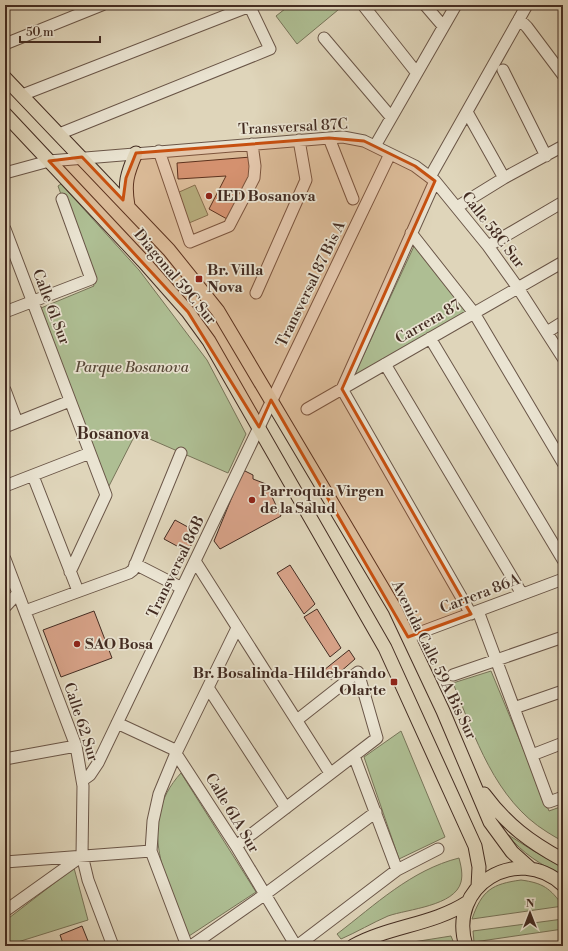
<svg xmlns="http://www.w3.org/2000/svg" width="568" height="951" font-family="'Libre Bodoni',serif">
  <rect width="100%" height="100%" fill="#dfd5ba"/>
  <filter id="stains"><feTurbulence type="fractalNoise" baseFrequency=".005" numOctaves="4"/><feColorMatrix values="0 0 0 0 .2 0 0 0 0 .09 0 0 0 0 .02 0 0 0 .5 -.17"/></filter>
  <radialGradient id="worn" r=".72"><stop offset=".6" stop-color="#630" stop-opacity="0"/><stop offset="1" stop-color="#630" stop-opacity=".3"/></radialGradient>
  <!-- green -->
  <path fill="#aebe93" stroke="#78755a" d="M290,5H344L297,44L276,16Z
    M61,184L139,270L207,360L246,434L228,473L136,433L108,488L41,308L94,286L58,186Z
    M195,185L208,215L189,223L177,193Z
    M415,244L470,311L353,378Z
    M491,671L549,811L563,806V841C558,839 552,835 547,832C495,800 475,737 453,683Z
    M401,731L445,837L399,859L364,757Z
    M181,773L256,892L189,936C167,883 135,823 181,773Z
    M507,834L532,850L563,867V876C539,863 524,855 507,834Z
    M459,858C461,866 463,874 461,882C455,906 408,909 388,916C372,923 357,932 341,939L337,934C375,905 411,870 459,858Z
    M74,868L88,920L5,946V921Z
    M521,880C543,883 550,888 563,906L472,919C482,890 492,884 521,880Z
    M563,919V929L474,942L473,931Z
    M451,936L453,941L452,946H388Z"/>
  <!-- building -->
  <path fill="#d7a288" stroke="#432c22" d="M251,157V174L227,219L209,209L226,176L178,179L177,163Z
    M243,470L253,475V479L266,484L281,516L220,549L214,541Z
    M175,520L197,532L188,552L164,539Z
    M290,565L315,604L304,614L277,573Z
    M317,609L341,648L330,657L304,617Z
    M94,611L112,658L61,677L43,630Z
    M349,650L355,659L331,680L324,670Z
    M82,926L90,946H64L60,935Z"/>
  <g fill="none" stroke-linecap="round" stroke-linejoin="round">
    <defs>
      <path id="minor" d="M363,5L416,72
        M425,5L443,26
        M519,19L527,27L563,75
        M324,38L391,117
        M5,44L102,5
        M503,70L546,156
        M22,95L253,5
        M467,112L504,178
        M59,134L270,49L249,5
        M329,138L353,199
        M375,146L456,5
        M159,151L190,242L229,226L254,178L255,166L252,144
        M5,173L49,161L329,138L343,137L364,141L415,166L435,181L488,246L518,288L563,358
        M430,177L527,5
        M435,181L342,389L471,614
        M457,207L504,178L563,146
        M5,229L106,495L70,572
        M411,233L474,313L563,463
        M488,246L563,202
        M256,293L306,180L299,140
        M5,312L91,279L62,199
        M547,332L563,322
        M430,338L563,560
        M385,364L522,594
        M5,390L17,422
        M307,409L563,262
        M5,427L70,401
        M33,476L78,591
        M5,486L90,453
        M5,559L76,746L83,786L82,855L88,880L113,946
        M195,561L330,773
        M135,564L182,588
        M5,607L18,593
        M25,611L129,573L133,570L181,453
        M478,611L549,802L563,797
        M408,637L563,579
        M453,675L563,637
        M209,689L286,808
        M514,708L563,691
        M117,723L173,749L236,846L296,946
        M532,755L563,743
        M354,756L397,870
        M5,759L76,746
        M83,780L90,775L98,763L390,154
        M236,846L377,738L358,672L297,720
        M5,862L151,851
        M5,911L82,856
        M187,946L151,851L153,821L159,794L176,753L237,628
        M191,946L264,895L376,812
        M297,946L397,870L438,849"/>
      <path id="major" d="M5,78L169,250L218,311L395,609L443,711L490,822L512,852L531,869
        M5,114L143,261L188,312L209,341L385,648L475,846L479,867L478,887
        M128,206C124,183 127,174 136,153
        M484,794C507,825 530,842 563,860
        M353,946C389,926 433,925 468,902
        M466,946C447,886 517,843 563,885"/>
    </defs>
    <!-- minor casing -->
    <use href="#minor" stroke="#6a5648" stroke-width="13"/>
    <!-- major casing -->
    <use href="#major" stroke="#432c22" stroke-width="15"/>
    <!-- minor -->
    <use href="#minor" stroke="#eae4d2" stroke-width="11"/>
    <!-- major -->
    <use href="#major" stroke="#dfd5ba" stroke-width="13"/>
  </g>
  <!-- marked area -->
  <path fill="#c75010" fill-opacity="0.2" stroke="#c75010" stroke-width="3" stroke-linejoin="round" d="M329,138L364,141L415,166L435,181L342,389L471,614L408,637L271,400L259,427L188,312L49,161L82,157L123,200L126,178L136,153Z"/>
  <!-- markers -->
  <g fill="#8f2418" stroke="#eae4d2" stroke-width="1.5">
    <circle cx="209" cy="196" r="4"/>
    <rect x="195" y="275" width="8" height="8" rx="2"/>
    <circle cx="252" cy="500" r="4"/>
    <circle cx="77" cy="644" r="4"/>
    <rect x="390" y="678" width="8" height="8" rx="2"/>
  </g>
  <g text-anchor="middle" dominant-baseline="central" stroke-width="3.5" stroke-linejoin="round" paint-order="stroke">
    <!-- street labels -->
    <g font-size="15" fill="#432c22" stroke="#eae4d2">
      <text transform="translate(293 127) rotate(-3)">Transversal 87C</text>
      <text transform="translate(493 230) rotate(52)">Calle 58C Sur</text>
      <text transform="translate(175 277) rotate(50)">Diagonal 59C Sur</text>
      <text transform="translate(311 284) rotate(-64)">Transversal 87 Bis A</text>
      <text transform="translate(51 307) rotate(69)">Calle 61 Sur</text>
      <text transform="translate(428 322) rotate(-30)">Carrera 87</text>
      <text transform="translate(176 567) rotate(-64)">Transversal 86B</text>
      <text transform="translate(480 594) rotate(-21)">Carrera 86A</text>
      <text transform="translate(434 660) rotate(64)">Avenida Calle 59A Bis Sur</text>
      <text transform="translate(81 722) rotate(72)">Calle 62 Sur</text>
      <text transform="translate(232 813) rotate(59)">Calle 61A Sur</text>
    </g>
    <!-- poi labels -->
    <g font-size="15" font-weight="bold" fill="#432c22" stroke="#eae4d2" text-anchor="start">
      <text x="217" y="196">IED Bosanova</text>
      <text x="207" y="270">Br. Villa<tspan x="207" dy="17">Nova</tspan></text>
      <text x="260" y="491">Parroquia Virgen<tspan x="260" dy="17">de la Salud</tspan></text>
      <text x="85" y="644">SAO Bosa</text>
      <text x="386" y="673" text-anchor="end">Br. Bosalinda-Hildebrando<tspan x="386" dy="17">Olarte</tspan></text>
    </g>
    <!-- park labels -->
    <g font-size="15" font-style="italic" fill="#584939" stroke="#eae4d2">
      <text x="132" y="367">Parque Bosanova</text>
    </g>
    <!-- neighbourhood labels -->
    <g font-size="16" font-weight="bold" fill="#432c22" stroke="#eae4d2">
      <text x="113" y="434">Bosanova</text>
    </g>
  </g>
  <!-- margin -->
  <rect width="568" height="951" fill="none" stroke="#dfd5ba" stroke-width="20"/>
  <rect x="6" y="6" width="556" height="939" fill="none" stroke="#432c22" stroke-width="2"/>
  <rect x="10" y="10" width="548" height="931" fill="none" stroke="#432c22"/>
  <!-- north arrow -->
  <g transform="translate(530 913)" stroke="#eae4d2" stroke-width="3" paint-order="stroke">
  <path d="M0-3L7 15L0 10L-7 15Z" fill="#432c22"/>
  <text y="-6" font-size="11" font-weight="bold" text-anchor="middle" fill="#432c22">N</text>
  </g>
  <!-- scale -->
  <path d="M20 36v6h80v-6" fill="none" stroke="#432c22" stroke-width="2"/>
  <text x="26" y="36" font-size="12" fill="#432c22" stroke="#eae4d2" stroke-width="3" paint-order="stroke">50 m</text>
  <rect width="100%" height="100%" filter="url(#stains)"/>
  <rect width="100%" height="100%" fill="url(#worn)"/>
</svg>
